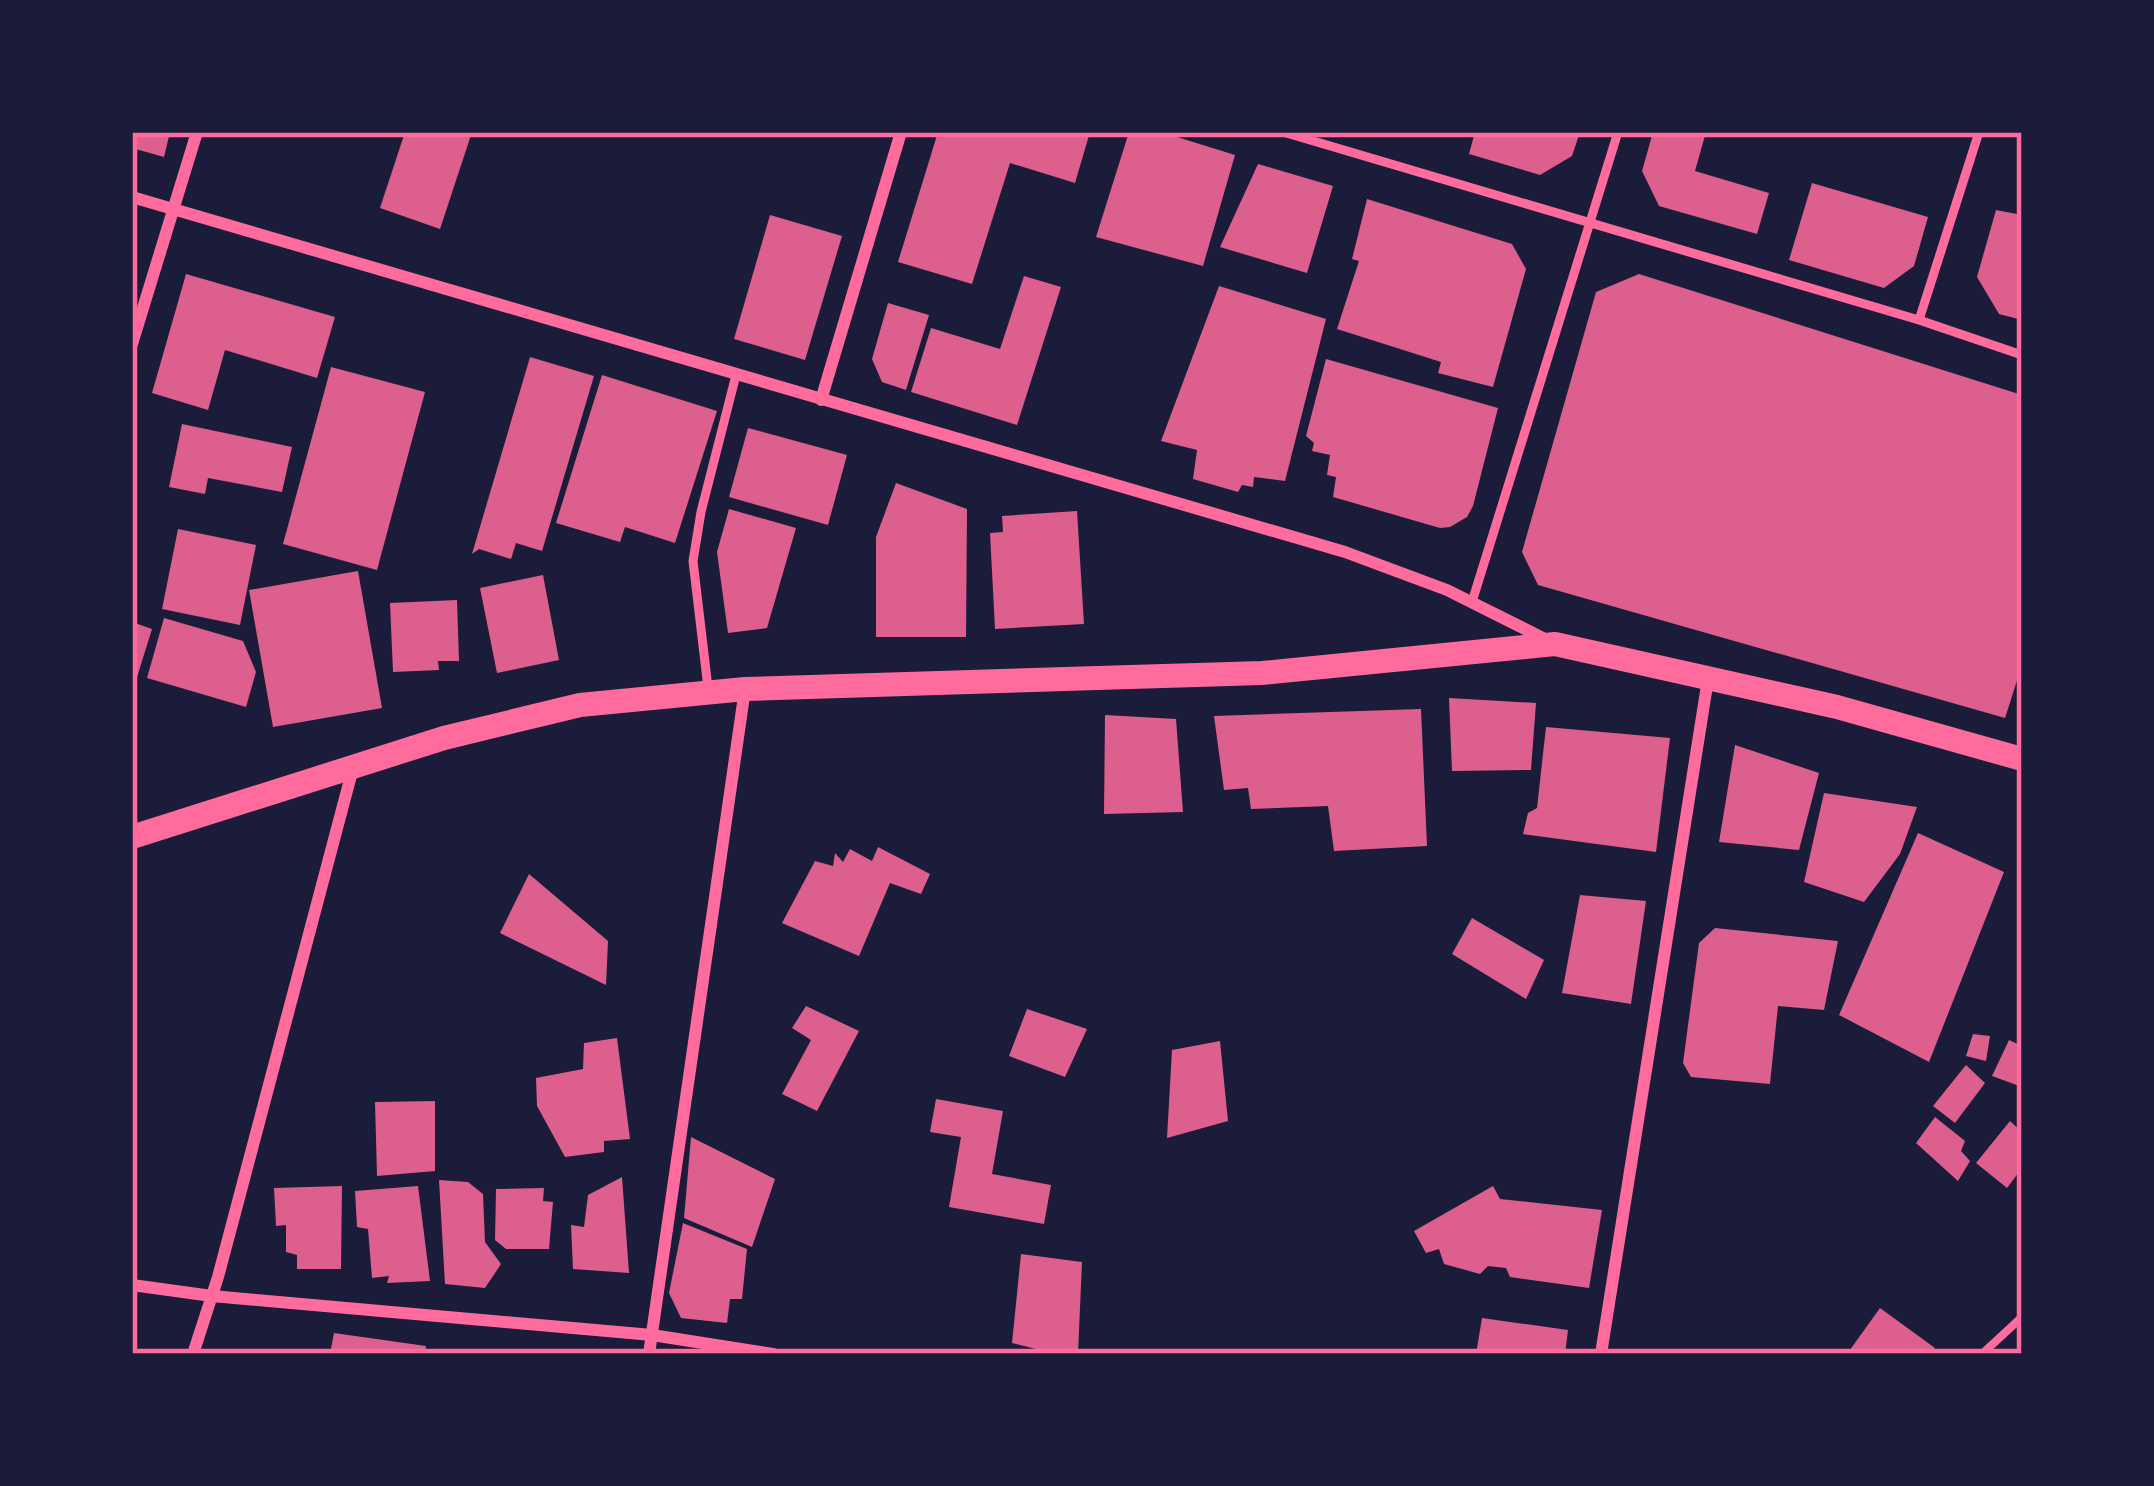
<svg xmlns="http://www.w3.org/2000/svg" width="2154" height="1486" font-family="Lato,sans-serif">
  <rect width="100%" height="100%" fill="#1b1b3a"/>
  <!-- building -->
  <path fill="#dd5f8e" d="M132,132H170L164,157L132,148Z
    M405,132H472L440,229L380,208Z
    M938,132H1090L1075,183L1010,163L972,284L898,262Z
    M1129,132H1161L1235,155L1203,266L1096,237Z
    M1475,132H1580L1572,156L1540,175L1469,154Z
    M1653,132H1706L1695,171L1769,193L1757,234L1659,206L1642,171Z
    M1258,164L1333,186L1307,273L1220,247Z
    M1812,183L1928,217L1914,266L1884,288L1789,260Z
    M1367,199L1512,244L1526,269L1493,387L1438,373L1441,362L1337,329L1359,261L1352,259Z
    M1996,210L2022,215V320L1999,314L1977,277Z
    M770,215L842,236L805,360L734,339Z
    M186,274L335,317L317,378L225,350L208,410L152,393Z
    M1639,274L2022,395V665L2005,718L1538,585L1522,552L1596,292Z
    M1024,276L1061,287L1017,425L911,392L931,328L1000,349Z
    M1219,286L1326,319L1285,481L1254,477L1253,487L1242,485L1238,492L1193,479L1197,450L1161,441Z
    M888,303L929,315L906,390L882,382L872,359Z
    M530,357L594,376L542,551L516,543L511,559L479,549L472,554Z
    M1326,359L1498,408L1473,506L1467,517L1450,527L1440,528L1333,497L1336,477L1327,475L1330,455L1312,451L1314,443L1306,436Z
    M331,367L425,392L377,570L283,544Z
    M602,375L717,411L675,543L625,527L620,542L556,523Z
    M182,424L292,447L282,492L208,478L205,494L169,487Z
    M748,428L847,455L828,525L729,497Z
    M896,483L967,509L966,637H876V537Z
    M729,509L796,528L767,628L728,633L717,552Z
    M1077,511L1084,624L995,629L990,533L1003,532L1002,516Z
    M178,529L256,545L240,625L162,609Z
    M358,571L382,708L273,727L249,590Z
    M543,575L559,660L497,673L480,588Z
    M457,600L459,661H438L439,670L393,672L390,603Z
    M164,618L243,641L256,672L246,707L147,678Z
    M132,622L152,629L133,690H132Z
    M1449,698L1536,703L1531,770L1452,771Z
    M1421,709L1427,846L1334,851L1328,806L1251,809L1248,788L1224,790L1214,716Z
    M1105,715L1176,719L1183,812L1104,814Z
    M1546,727L1670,738L1656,852L1523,834L1528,813L1537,808Z
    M1735,745L1819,773L1799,850L1719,842Z
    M1824,793L1917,807L1900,854L1864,902L1804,882Z
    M1918,833L2004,872L1929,1062L1839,1015Z
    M878,847L930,874L921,894L890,883L859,956L782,923L815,861L833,866L835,853L843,862L850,849L872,861Z
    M529,874L608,941L606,985L500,933Z
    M1580,895L1646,901L1631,1004L1562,993Z
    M1472,918L1544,960L1526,999L1452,954Z
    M1715,928L1838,941L1824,1010L1778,1006L1770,1084L1691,1077L1683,1063L1699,943Z
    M806,1006L859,1031L817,1111L782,1094L811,1040L792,1028Z
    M1027,1009L1087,1029L1065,1077L1009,1056Z
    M1973,1034L1990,1036L1986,1061L1966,1056Z
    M617,1038L630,1139L604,1141V1152L565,1157L537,1106L536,1078L583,1069L584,1043Z
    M2009,1040L2022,1046V1087L1992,1076Z
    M1220,1041L1228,1121L1167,1138L1172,1050Z
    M1966,1065L1985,1083L1955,1123L1933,1106Z
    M936,1099L1003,1111L992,1174L1051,1185L1044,1224L949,1207L961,1137L930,1132Z
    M435,1101V1171L377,1176L375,1102Z
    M1935,1117L1965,1141L1961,1151L1970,1161L1958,1181L1916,1143Z
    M2010,1121L2022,1132V1168L2007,1188L1976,1163Z
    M691,1137L775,1179L752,1247L684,1218Z
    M622,1177L629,1273L573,1269L571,1225L584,1227L588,1195Z
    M439,1180L468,1182L483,1194L485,1242L501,1264L485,1288L445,1284Z
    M342,1186L341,1269H297V1255L286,1252V1225L276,1226L274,1188Z
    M418,1186L430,1281L387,1283L389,1276L372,1278L368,1229L357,1227L355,1191Z
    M1493,1186L1500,1199L1602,1210L1589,1288L1510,1277L1506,1268L1488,1266L1480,1274L1444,1264L1439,1249L1426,1253L1414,1231Z
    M544,1188L543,1201L553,1202L549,1249H506L495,1240L496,1189Z
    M683,1223L747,1249L742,1299H730L727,1323L681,1318L669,1293Z
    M1021,1254L1082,1262L1078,1354H1056L1012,1343Z
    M1880,1308L1935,1348L1931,1354H1847Z
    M1482,1318L1568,1330L1565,1354H1476Z
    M334,1333L426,1346L425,1354H330Z"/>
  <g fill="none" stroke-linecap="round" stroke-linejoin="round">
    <!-- path -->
    <path stroke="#ff6b9d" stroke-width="8" d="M1982,1354L2022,1317"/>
    <!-- service -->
    <path stroke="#ff6b9d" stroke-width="9" d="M1283,132L1919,320L2022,355
      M1919,320L1979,132
      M1472,602L1618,132
      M708,688L693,561L701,512L736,375"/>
    <!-- minor -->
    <path stroke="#ff6b9d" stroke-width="12" d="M132,197L1345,552L1447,590L1549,641
      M132,344L197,132
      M821,400L901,132
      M132,1285L212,1296L652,1335L773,1354
      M193,1354L218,1277L353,768
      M649,1354L745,689
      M1601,1354L1708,679"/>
    <!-- secondary -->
    <path stroke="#ff6b9d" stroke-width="24" d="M132,837L444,738L580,705L745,689L1262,673L1555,644L1837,707L2022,759"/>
  </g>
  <!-- border -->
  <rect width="2154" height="1486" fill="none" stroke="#1b1b3a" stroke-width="270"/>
  <rect x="135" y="135" width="1884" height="1216" fill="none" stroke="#ff6b9d" stroke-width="4.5"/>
</svg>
